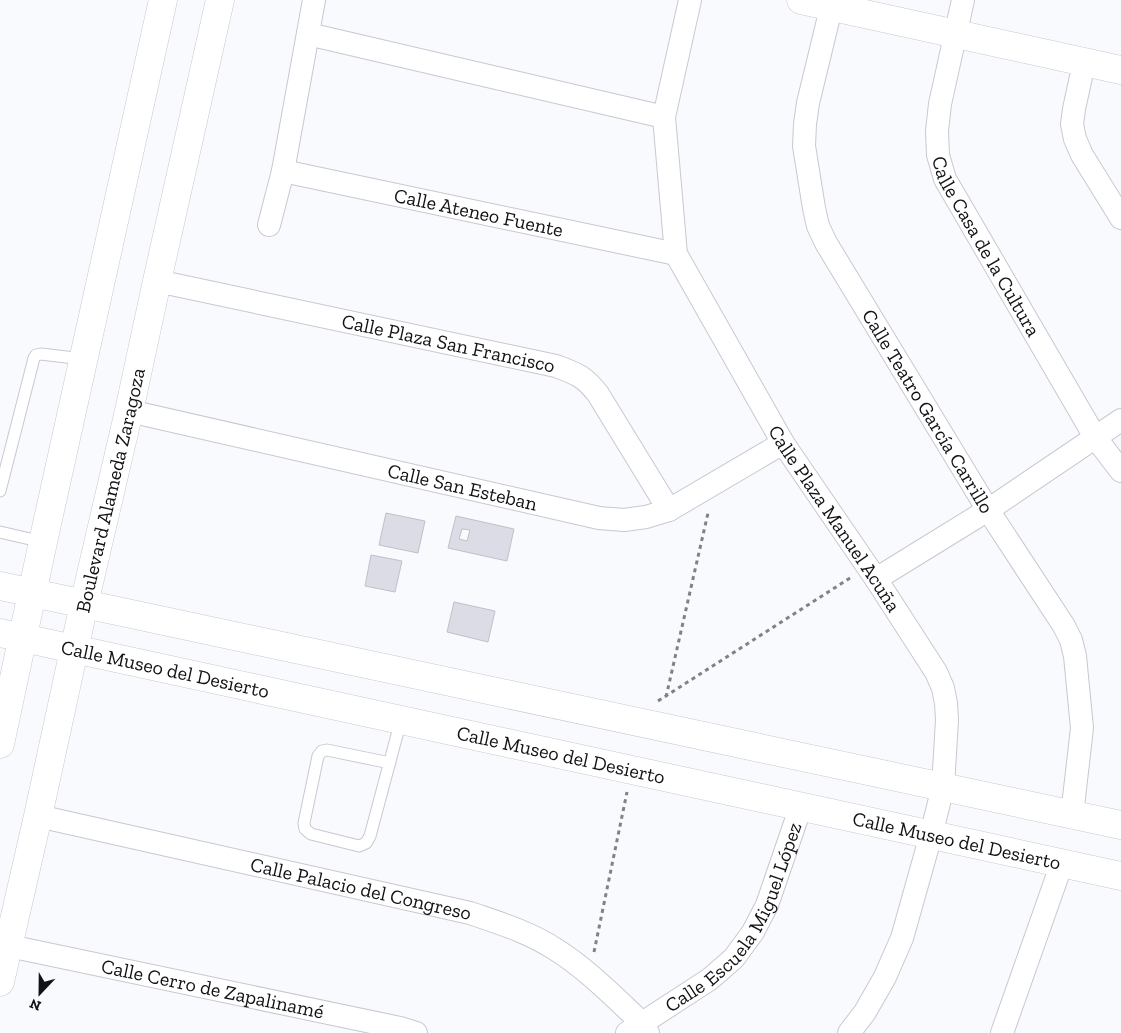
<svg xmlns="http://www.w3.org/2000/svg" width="1121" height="1033" font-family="'Zilla Slab',serif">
  <rect width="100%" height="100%" fill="#f9fafe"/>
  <!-- building -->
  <path fill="#dbdce5" stroke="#bfc0c9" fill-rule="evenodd" d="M386,513L425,521L418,553L379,545Z
    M456,516L514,529L507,561L448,548ZM462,529L470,530L467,541L459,539Z
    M371,555L402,561L395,592L365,586Z
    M454,602L495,611L488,642L447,632Z"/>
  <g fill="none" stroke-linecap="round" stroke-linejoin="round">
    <defs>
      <path id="service" d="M0,491L34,358L36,355L41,354L83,359
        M0,532L43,542
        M390,763L327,750L322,751L318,756L304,823L305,829L311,834L359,846L366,843L370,836L401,720"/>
      <g id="minor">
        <path id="s1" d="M690,0L664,117L676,254L783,443L876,579L936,672L943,688L946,703L947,720L943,787L931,835L902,938L885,977L865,1012L849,1033"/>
        <path id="s2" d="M833,0L808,103L805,124L804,146L814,208L818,226L826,243L988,510L1064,626L1071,640L1075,656L1082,728L1072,815"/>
        <path id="s3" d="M963,0L940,104L937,131L938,155L945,179L1095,437L1121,471"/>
        <path d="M308,34L664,117"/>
        <path d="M1084,63L1074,109L1072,124L1075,139L1082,155L1121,218"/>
        <path id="s4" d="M283,171L676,254"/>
        <path d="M269,225L283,171L314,0"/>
        <path id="s5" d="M157,281L556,366C577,374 584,376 598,394L669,510"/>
        <path id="s6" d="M129,411L599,518L624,520L646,517L669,510L783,443"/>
        <path d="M876,579L988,510L1121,420"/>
        <path id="s7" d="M38,816L470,913C499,923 529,932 555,949C587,969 614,997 642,1023L648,1033"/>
        <path id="s8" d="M9,946L400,1028L416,1033"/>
        <path id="s9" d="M627,1033L710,979L734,958L753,932L767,905L801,806"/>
        <path d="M1002,1033L1062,863"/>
      </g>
      <g id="tertiary">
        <path d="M801,0L1121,70"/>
        <path d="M0,586L1121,825"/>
        <path id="s10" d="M0,633L1121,876"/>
        <path d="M0,744L43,542L163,0"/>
        <path id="s11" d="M0,982L38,816L84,604L129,411L157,281L220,0"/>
      </g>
    </defs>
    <!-- service casing -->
    <use href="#service" stroke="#c7c8d1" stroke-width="13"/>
    <!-- minor casing -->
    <use href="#minor" stroke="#c7c8d1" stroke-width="24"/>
    <!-- tertiary casing -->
    <use href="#tertiary" stroke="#c7c8d1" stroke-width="29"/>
    <!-- path -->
    <path stroke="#828286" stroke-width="3" stroke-dasharray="4 4" stroke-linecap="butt" d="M666,697L708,513
      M658,701L850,578
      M594,952L627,792"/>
    <!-- service -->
    <use href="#service" stroke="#fff" stroke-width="11"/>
    <!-- minor -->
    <use href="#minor" stroke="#fff" stroke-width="22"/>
    <!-- tertiary -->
    <use href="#tertiary" stroke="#fff" stroke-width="28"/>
  </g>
  <g text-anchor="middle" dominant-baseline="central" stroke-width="4.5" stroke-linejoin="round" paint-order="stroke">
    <!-- street labels -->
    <g font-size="20" fill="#121215" stroke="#f9fafe">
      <text stroke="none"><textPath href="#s4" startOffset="200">Calle Ateneo Fuente</textPath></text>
      <text stroke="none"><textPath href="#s3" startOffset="261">Calle Casa de la Cultura</textPath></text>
      <text stroke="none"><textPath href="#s5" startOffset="298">Calle Plaza San Francisco</textPath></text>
      <text stroke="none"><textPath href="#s2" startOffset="446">Calle Teatro García Carrillo</textPath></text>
      <text stroke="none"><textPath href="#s6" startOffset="342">Calle San Esteban</textPath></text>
      <text stroke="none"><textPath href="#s11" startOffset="504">Boulevard Alameda Zaragoza</textPath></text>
      <text stroke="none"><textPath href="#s1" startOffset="566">Calle Plaza Manuel Acuña</textPath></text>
      <text stroke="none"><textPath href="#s10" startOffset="169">Calle Museo del Desierto</textPath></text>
      <text stroke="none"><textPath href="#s10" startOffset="574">Calle Museo del Desierto</textPath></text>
      <text stroke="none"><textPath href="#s10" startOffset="979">Calle Museo del Desierto</textPath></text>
      <text stroke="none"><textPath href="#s7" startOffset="331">Calle Palacio del Congreso</textPath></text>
      <text stroke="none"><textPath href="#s9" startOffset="164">Calle Escuela Miguel López</textPath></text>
      <text stroke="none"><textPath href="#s8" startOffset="208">Calle Cerro de Zapalinamé</textPath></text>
    </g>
  </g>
  <!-- north arrow -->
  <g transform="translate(40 993) rotate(202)" stroke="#f9fafe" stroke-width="4" paint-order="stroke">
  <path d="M0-4L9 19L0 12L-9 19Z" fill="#121215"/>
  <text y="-8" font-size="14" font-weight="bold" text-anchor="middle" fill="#121215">N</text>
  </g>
</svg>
